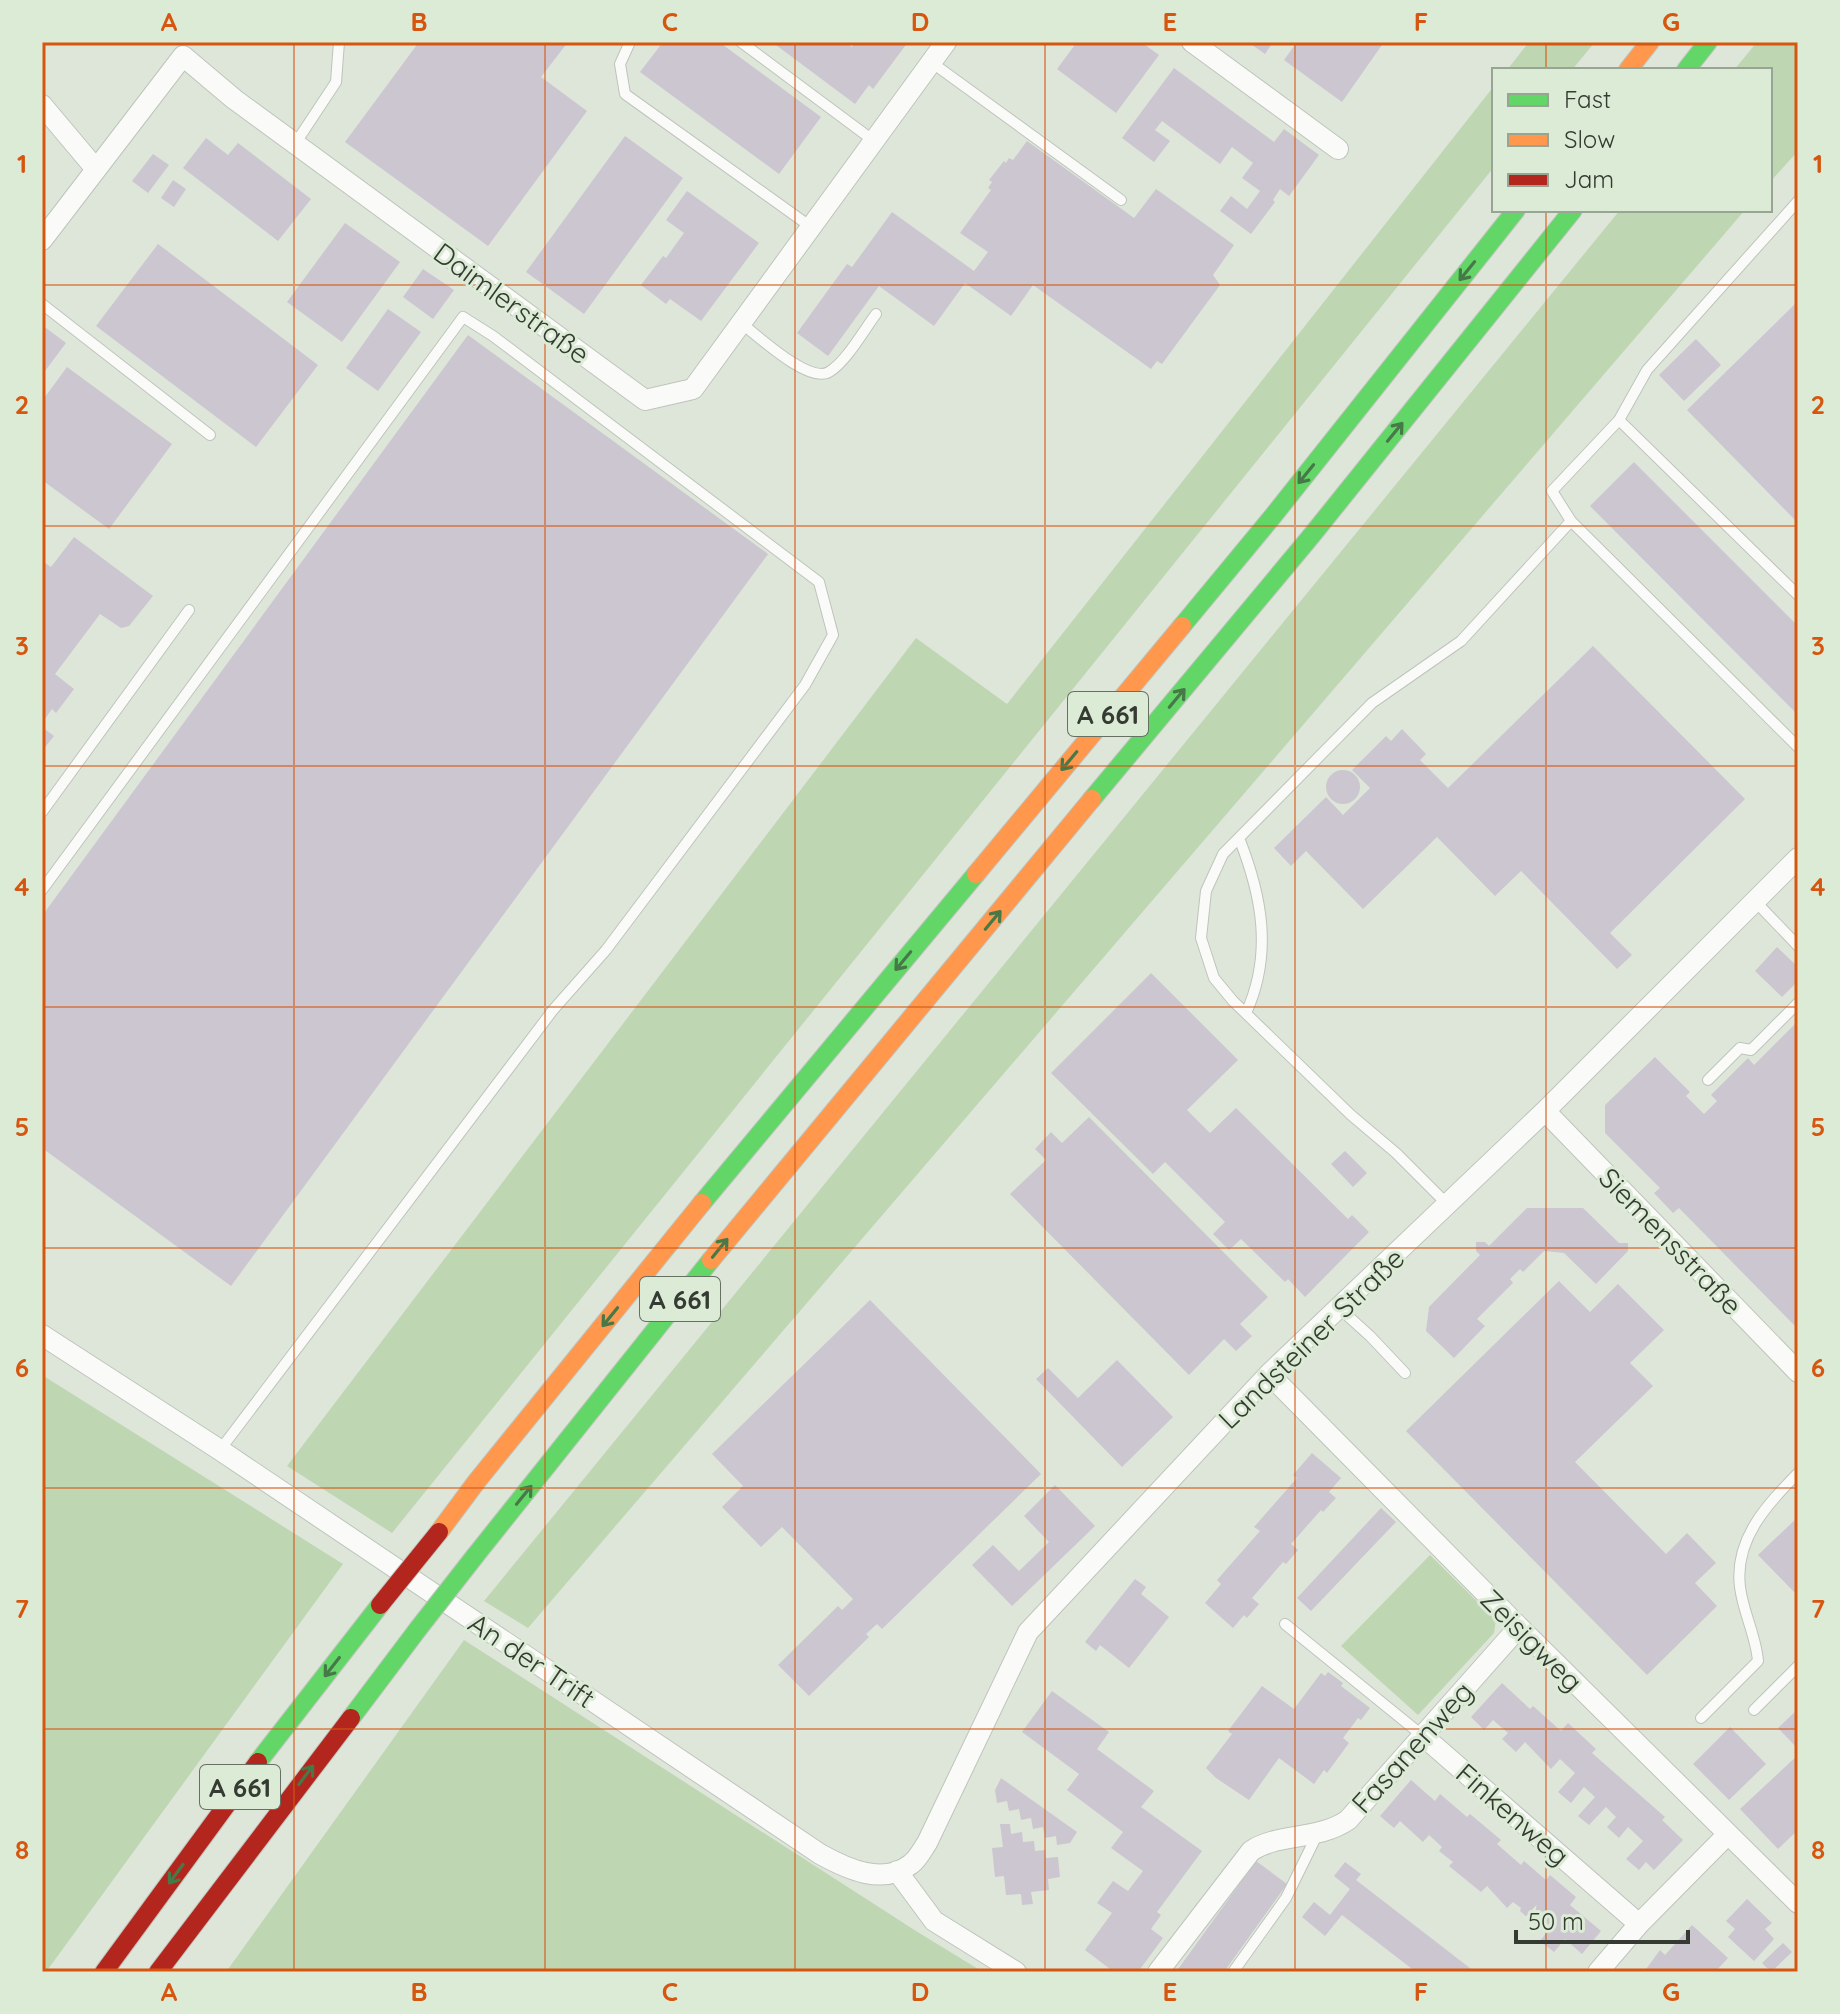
<svg xmlns="http://www.w3.org/2000/svg" width="1840" height="2014" font-family="Quicksand,sans-serif">
  <rect width="100%" height="100%" fill="#dee6da"/>
  <!-- green -->
  <path fill="#bed7b2" d="M1529,42H1595L1572,70H1507Z
    M1757,42H1798V151L1770,182V70H1734Z
    M1494,86V167L392,1533L287,1466L916,638L1007,704Z
    M1620,210H1745L528,1628L484,1601Z
    M42,1375L343,1564L46,1972H42Z
    M1430,1555L1496,1620L1494,1633L1418,1715L1341,1646Z
    M464,1640L916,1931L983,1972H226Z"/>
  <!-- building -->
  <path fill="#cbc6cf" d="M419,42H568L541,77L587,111L488,246L345,142Z
    M663,42H719L821,117L779,174L640,72Z
    M772,42H845L852,47L855,42H908L873,89L869,85L855,104Z
    M1077,42H1141L1159,55L1116,113L1057,69Z
    M1248,42H1273L1265,54Z
    M1297,42H1384L1342,102L1284,60Z
    M1174,68L1274,142L1284,129L1319,155L1289,196L1280,189L1273,200L1275,202L1251,234L1220,211L1231,196L1247,209L1260,191L1242,178L1253,163L1232,147L1220,164L1162,121L1155,130L1170,141L1154,162L1122,138Z
    M625,136L683,178L584,314L526,272Z
    M206,138L228,155L238,143L311,199L278,241L183,168Z
    M1027,141L1134,218L1156,189L1234,245L1213,275L1220,285L1162,364L1157,361L1151,369L1033,285L1011,316L965,283L934,326L879,286L828,356L797,333L847,264L852,267L892,212L974,271L988,252L960,233L991,190L988,188L992,182L989,180L1004,161L1006,163L1009,158L1013,160Z
    M153,154L169,165L148,193L132,181Z
    M173,180L186,189L174,207L161,198Z
    M687,191L759,243L701,321L670,299L666,304L641,285L663,256L666,258L684,233L666,220Z
    M345,223L400,262L342,342L287,302Z
    M158,244L318,365L256,447L96,326Z
    M423,269L454,290L433,319L403,297Z
    M1798,301V523L1687,410Z
    M388,309L421,332L378,391L346,368Z
    M42,325L66,343L42,375Z
    M468,335L768,554L231,1286L42,1148V916Z
    M1696,339L1721,365L1684,401L1659,375Z
    M67,367L172,444L109,529L42,480V401Z
    M1634,462L1798,626V715L1590,506Z
    M74,537L153,596L129,626L121,628L100,614L55,674L74,689L56,713L52,709L42,723V561L51,567Z
    M1593,646L1745,799L1610,933L1632,955L1617,969L1521,871L1495,896L1437,837L1363,909L1306,851L1291,866L1274,848L1326,797L1343,815L1370,788L1352,770L1386,736L1391,741L1402,729L1426,754L1420,760L1448,788Z
    M42,727L54,736L42,751Z
    M1326 787a17 17 0 1 1 34 0a17 17 0 1 1-34 0Z
    M1777,947L1798,967V981L1782,997L1755,971Z
    M1151,973L1238,1060L1187,1110L1210,1133L1236,1108L1348,1219L1352,1215L1369,1232L1305,1297L1288,1279L1285,1282L1241,1239L1229,1250L1213,1234L1225,1222L1165,1162L1153,1174L1051,1073Z
    M1798,1021V1329L1679,1208L1673,1213L1654,1193L1660,1188L1605,1133V1105L1655,1057L1690,1092L1686,1096L1704,1114L1717,1101L1711,1095L1748,1058L1754,1065Z
    M1089,1117L1268,1297L1240,1324L1252,1336L1236,1351L1224,1339L1189,1375L1010,1194L1046,1160L1035,1149L1051,1132L1062,1143Z
    M1345,1151L1367,1173L1353,1187L1331,1164Z
    M1527,1208H1583L1619,1243H1628V1251L1596,1284L1564,1253L1544,1251L1523,1272L1520,1269L1510,1279L1513,1283L1477,1319L1485,1326L1454,1358L1426,1331L1429,1307L1480,1255L1476,1251V1242H1485L1489,1246Z
    M1559,1281L1590,1312L1618,1284L1664,1330L1630,1363L1653,1386L1575,1462L1666,1554L1687,1533L1716,1563L1695,1583L1717,1606L1647,1675L1406,1431Z
    M870,1300L1041,1474L882,1629L877,1624L866,1634L869,1637L809,1696L778,1665L838,1606L842,1610L853,1599L782,1527L761,1547L722,1507L743,1486L712,1454Z
    M1117,1360L1173,1417L1122,1467L1036,1379L1048,1368L1078,1398Z
    M1312,1453L1341,1478L1329,1492L1336,1498L1323,1512L1321,1510L1291,1544L1298,1550L1286,1564L1283,1562L1252,1598L1259,1604L1247,1618L1244,1615L1233,1628L1205,1603L1221,1584L1217,1580L1260,1531L1254,1527L1297,1478L1293,1475Z
    M1055,1485L1095,1526L1012,1606L972,1565L993,1545L1019,1571L1049,1542L1024,1516Z
    M1381,1508L1396,1522L1311,1611L1297,1598Z
    M1798,1517V1596L1758,1555Z
    M1135,1579L1146,1587L1141,1594L1169,1617L1129,1668L1100,1645L1096,1651L1085,1642Z
    M1328,1672L1343,1683L1341,1686L1370,1708L1361,1720L1358,1718L1343,1738L1349,1743L1327,1773L1324,1770L1314,1784L1279,1758L1249,1800L1216,1778L1206,1768L1232,1734L1228,1731L1262,1686L1294,1709L1321,1673L1325,1676Z
    M1502,1683L1530,1709L1533,1706L1561,1731L1568,1723L1596,1749L1592,1753L1665,1817L1662,1820L1683,1840L1654,1870L1646,1862L1639,1870L1626,1859L1643,1841L1628,1827L1619,1838L1607,1827L1616,1817L1606,1807L1589,1825L1578,1816L1595,1797L1584,1787L1571,1803L1558,1792L1575,1773L1560,1759L1551,1769L1525,1742L1516,1752L1502,1739L1508,1733L1493,1720L1484,1730L1471,1717Z
    M1052,1691L1109,1732L1097,1749L1154,1791L1141,1807L1202,1851L1157,1912L1161,1915L1151,1929L1163,1938L1138,1972H1114L1085,1950L1112,1913L1097,1903L1113,1881L1128,1891L1143,1871L1111,1848L1123,1832L1067,1790L1079,1774L1022,1732Z
    M1798,1709V1749L1778,1728Z
    M1730,1727L1766,1764L1729,1800L1693,1764Z
    M1798,1755V1830L1778,1849L1740,1809Z
    M1001,1778L1077,1832L1070,1843L1057,1845L1056,1836L1045,1838L1043,1827L1033,1829L1031,1818L1021,1820L1019,1809L1009,1811L1007,1801L997,1803L995,1790Z
    M1411,1780L1435,1801L1440,1794L1467,1817L1470,1814L1501,1840L1497,1844L1521,1865L1524,1861L1546,1880L1550,1875L1576,1897L1570,1905L1601,1931L1582,1954L1565,1939L1554,1952L1540,1941L1551,1927L1541,1918L1536,1925L1520,1911L1521,1908L1513,1902L1507,1908L1487,1886L1481,1892L1449,1866L1453,1862L1439,1851L1442,1847L1429,1835L1423,1842L1400,1821L1394,1828L1380,1816Z
    M1000,1824H1010L1011,1834L1022,1832L1023,1842L1034,1841L1035,1851L1045,1850L1046,1858L1058,1857L1060,1877L1048,1879L1049,1890L1031,1892L1033,1904L1022,1905L1021,1894L1006,1895L1004,1876L995,1877L992,1848L1003,1847Z
    M1256,1861L1287,1884L1224,1972H1176Z
    M1345,1862L1361,1874L1356,1880L1475,1972H1416L1342,1915L1325,1936L1302,1917L1314,1902L1330,1915L1350,1889L1334,1876Z
    M1747,1899L1772,1923L1765,1929L1774,1939L1754,1961L1728,1937L1735,1929L1726,1921Z
    M1692,1925L1728,1958L1715,1972H1684L1680,1968L1677,1972H1644L1660,1950L1665,1955Z
    M1783,1943L1792,1952L1771,1972L1762,1963Z"/>
  <g fill="none" stroke-linecap="round" stroke-linejoin="round">
    <defs>
      <path id="lane" d="M630,42L620,64L625,94L811,227
        M741,42L874,141
        M931,62L1121,200
        M295,144L336,82L339,42
        M42,304L210,435
        M741,323C758,336 809,384 829,372C846,362 864,330 876,314
        M1619,420L1647,370L1798,201
        M1798,595L1619,420L1552,491L1571,521L1798,747
        M42,812L189,610
        M1239,838C1262,896 1273,954 1246,1013
        M42,890L463,317L493,336L819,582L833,635L805,685L606,950L553,1010L220,1450
        M1754,900L1798,946
        M1708,1080L1740,1048L1751,1050L1798,1003
        M1448,1205L1396,1153L1351,1115L1233,1001L1214,978L1201,938L1206,891L1223,854L1372,703L1461,641L1571,521
        M1339,1308L1370,1336L1405,1373
        M1285,1624L1423,1736
        M1754,1710L1798,1666
        M1701,1718L1758,1661C1756,1636 1743,1612 1740,1587C1734,1539 1767,1505 1798,1473
        M1233,1972L1286,1898L1317,1835"/>
      <path id="street" d="M1192,42L1338,149
        M42,105L95,168
        M42,240L183,56L234,99L645,400L693,389L946,42
        M1545,1111L1798,1372
        M42,1335L220,1450L820,1854C847,1869 883,1886 911,1864C918,1859 922,1850 927,1843L1028,1632L1269,1374L1545,1111L1798,858
        M1269,1374L1519,1627L1798,1903
        M1423,1736L1639,1924
        M897,1871L934,1921L1016,1972
        M1158,1972L1251,1851C1277,1833 1317,1841 1348,1820L1519,1627
        M1598,1972L1639,1924L1728,1834"/>
      <path id="fast" d="M1686,70L1708,42
        M1182,626L1273,516L1516,210
        M1092,799L1312,535L1573,210
        M702,1203L976,874
        M475,1556L711,1260
        M351,1718L418,1629
        M258,1762L380,1605"/>
      <path id="slow" d="M1628,70L1650,42
        M976,874L1182,626
        M711,1260L1092,799
        M439,1532L477,1481L702,1203"/>
      <path id="jam" d="M104,1972L258,1762
        M158,1972L351,1718"/>
    </defs>
    <!-- lane casing -->
    <use href="#lane" stroke="#bec4bb" stroke-width="12"/>
    <!-- street casing -->
    <use href="#street" stroke="#bec4bb" stroke-width="22"/>
    <!-- fast casing -->
    <use href="#fast" stroke="#bfc4bd" stroke-width="20"/>
    <!-- slow casing -->
    <use href="#slow" stroke="#bfc4bd" stroke-width="20"/>
    <!-- jam casing -->
    <use href="#jam" stroke="#bfc4bd" stroke-width="20"/>
    <!-- lane -->
    <use href="#lane" stroke="#fafbf9" stroke-width="10"/>
    <!-- street -->
    <use href="#street" stroke="#fafbf9" stroke-width="20"/>
    <!-- fast -->
    <use href="#fast" stroke="#63d668" stroke-width="18"/>
    <!-- slow -->
    <use href="#slow" stroke="#ff974d" stroke-width="18"/>
    <!-- jam -->
    <use href="#jam" stroke="#b3261e" stroke-width="18"/>
    <defs>
      <path id="fast-bridge" d="M418,1629L475,1556"/>
      <path id="jam-bridge" d="M380,1605L439,1532"/>
    </defs>
    <!-- fast-bridge casing -->
    <use href="#fast-bridge" stroke="#bfc4bd" stroke-width="20" stroke-linecap="butt"/>
    <!-- jam-bridge casing -->
    <use href="#jam-bridge" stroke="#bfc4bd" stroke-width="20" stroke-linecap="butt"/>
    <!-- fast-bridge -->
    <use href="#fast-bridge" stroke="#63d668" stroke-width="18"/>
    <!-- jam-bridge -->
    <use href="#jam-bridge" stroke="#b3261e" stroke-width="18"/>
  </g>
  <!-- one-way arrows -->
  <defs><path id="oneway-shaft" d="M-6 0H5M1.5-3L5.5 0L1.5 3" fill="none" stroke-width="1.6" stroke-linecap="round" stroke-linejoin="round" transform="scale(2)"/></defs>
  <g stroke="#477948">
    <use href="#oneway-shaft" transform="translate(1467 271) rotate(129)"/>
    <use href="#oneway-shaft" transform="translate(1395 432) rotate(-51)"/>
    <use href="#oneway-shaft" transform="translate(1306 474) rotate(129)"/>
    <use href="#oneway-shaft" transform="translate(1177 698) rotate(-50)"/>
    <use href="#oneway-shaft" transform="translate(1069 761) rotate(130)"/>
    <use href="#oneway-shaft" transform="translate(993 920) rotate(-50)"/>
    <use href="#oneway-shaft" transform="translate(903 961) rotate(130)"/>
    <use href="#oneway-shaft" transform="translate(720 1248) rotate(-51)"/>
    <use href="#oneway-shaft" transform="translate(610 1317) rotate(129)"/>
    <use href="#oneway-shaft" transform="translate(524 1495) rotate(-51)"/>
    <use href="#oneway-shaft" transform="translate(332 1667) rotate(128)"/>
    <use href="#oneway-shaft" transform="translate(306 1775) rotate(-53)"/>
    <use href="#oneway-shaft" transform="translate(176 1874) rotate(126)"/>
  </g>
  <!-- grid -->
  <path fill="none" stroke="#d65610" stroke-width="2" stroke-opacity="0.55" d="M294,42V1972M545,42V1972M795,42V1972M1045,42V1972M1295,42V1972M1546,42V70M1546,210V1972M42,285H1798M42,526H1798M42,766H1798M42,1007H1798M42,1248H1798M42,1488H1798M42,1729H1798"/>
  <g text-anchor="middle" dominant-baseline="central" stroke-width="6" stroke-linejoin="round" paint-order="stroke">
    <!-- shield labels -->
    <g fill="#dcebd5" stroke="#677063" stroke-width="2">
      <rect x="1068" y="692" width="80" height="44" rx="6"/>
      <rect x="640" y="1277" width="80" height="44" rx="6"/>
      <rect x="200" y="1765" width="80" height="44" rx="6"/>
    </g>
    <g font-size="26" font-weight="bold" fill="#353b32">
      <text x="1108" y="714">A 661</text>
      <text x="680" y="1299">A 661</text>
      <text x="240" y="1787">A 661</text>
    </g>
    <!-- street labels -->
    <g font-size="28" fill="#353b32" stroke="#dcebd5">
      <text transform="translate(512 303) rotate(36)">Daimlerstraße</text>
      <text transform="translate(1671 1241) rotate(46)">Siemensstraße</text>
      <text transform="translate(1311 1338) rotate(-44)">Landsteiner Straße</text>
      <text transform="translate(1532 1640) rotate(45)">Zeisigweg</text>
      <text transform="translate(532 1660) rotate(34)">An der Trift</text>
      <text transform="translate(1412 1747) rotate(-48)">Fasanenweg</text>
      <text transform="translate(1513 1814) rotate(41)">Finkenweg</text>
    </g>
  </g>
  <!-- border -->
  <rect width="1840" height="2014" fill="none" stroke="#dcebd5" stroke-width="88"/>
  <!-- legend -->
  <rect x="1492" y="68" width="280" height="144" fill="#dcebd5" stroke="#99a594" stroke-width="2"/>
  <rect x="1508" y="94" width="40" height="12" fill="#63d668" stroke="#99a594" stroke-width="2"/>
  <text x="1564" y="108" font-size="24" fill="#353b32">Fast</text>
  <rect x="1508" y="134" width="40" height="12" fill="#ff974d" stroke="#99a594" stroke-width="2"/>
  <text x="1564" y="148" font-size="24" fill="#353b32">Slow</text>
  <rect x="1508" y="174" width="40" height="12" fill="#b3261e" stroke="#99a594" stroke-width="2"/>
  <text x="1564" y="188" font-size="24" fill="#353b32">Jam</text>
  <!-- scale -->
  <path d="M1516 1930v12h172v-12" fill="none" stroke="#353b32" stroke-width="4"/>
  <text x="1528" y="1930" font-size="24" fill="#353b32" stroke="#dcebd5" stroke-width="6" paint-order="stroke">50 m</text>
  <rect x="44" y="44" width="1752" height="1926" fill="none" stroke="#d65610" stroke-width="3"/>
  <g font-size="26" text-anchor="middle" font-weight="bold" fill="#d65610">
    <text x="169" y="31">A</text>
    <text x="419" y="31">B</text>
    <text x="670" y="31">C</text>
    <text x="920" y="31">D</text>
    <text x="1170" y="31">E</text>
    <text x="1421" y="31">F</text>
    <text x="1671" y="31">G</text>
    <text x="22" y="173">1</text>
    <text x="1818" y="173">1</text>
    <text x="22" y="414">2</text>
    <text x="1818" y="414">2</text>
    <text x="22" y="655">3</text>
    <text x="1818" y="655">3</text>
    <text x="22" y="896">4</text>
    <text x="1818" y="896">4</text>
    <text x="22" y="1136">5</text>
    <text x="1818" y="1136">5</text>
    <text x="22" y="1377">6</text>
    <text x="1818" y="1377">6</text>
    <text x="22" y="1618">7</text>
    <text x="1818" y="1618">7</text>
    <text x="22" y="1859">8</text>
    <text x="1818" y="1859">8</text>
    <text x="169" y="2001">A</text>
    <text x="419" y="2001">B</text>
    <text x="670" y="2001">C</text>
    <text x="920" y="2001">D</text>
    <text x="1170" y="2001">E</text>
    <text x="1421" y="2001">F</text>
    <text x="1671" y="2001">G</text>
  </g>
</svg>
